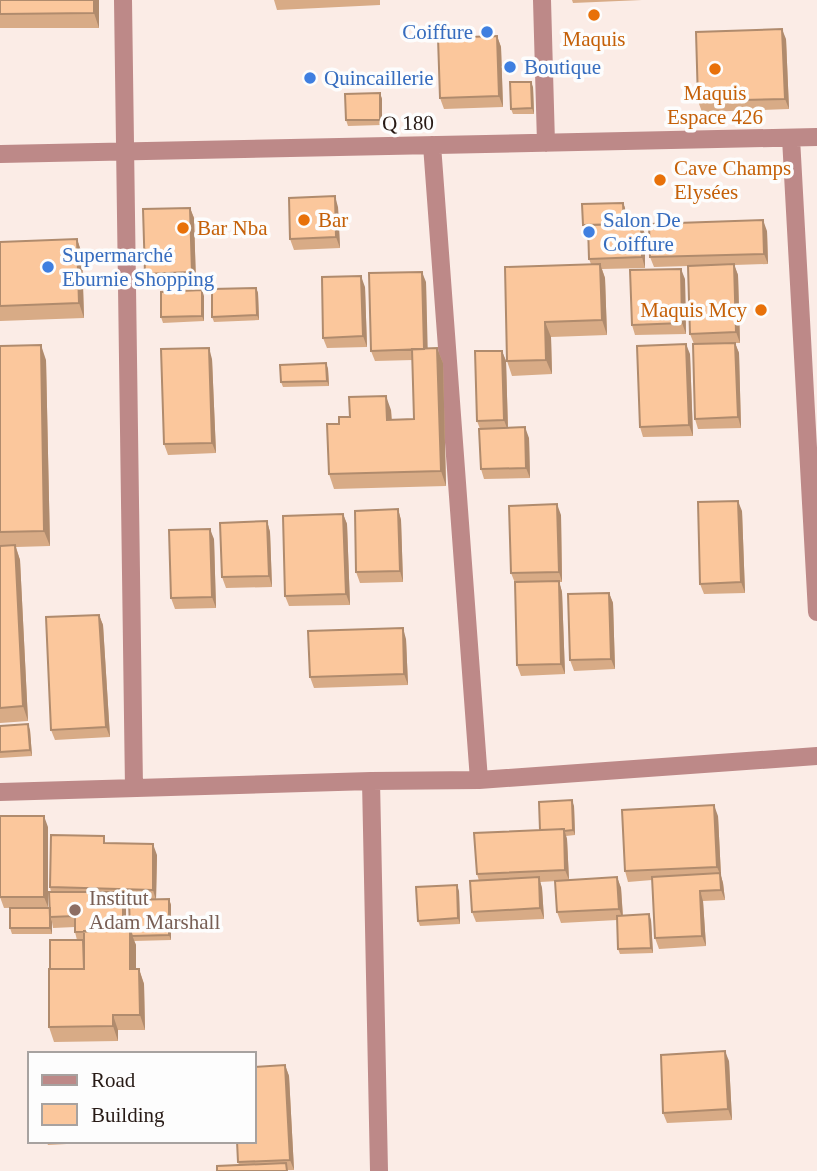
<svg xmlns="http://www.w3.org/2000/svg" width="817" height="1171" font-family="Georgia,serif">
  <rect width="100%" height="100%" fill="#fbece6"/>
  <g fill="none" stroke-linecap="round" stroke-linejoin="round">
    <!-- minor -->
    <path stroke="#bd8988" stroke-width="18" d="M123,0L134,788
      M542,0L546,143
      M791,138L817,612
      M432,145L479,780
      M0,154L817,137
      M371,781L379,1171
      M0,792L371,781L479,780L817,756"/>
  </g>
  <!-- wall -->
  <path fill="#d8ab86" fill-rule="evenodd" d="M0,0H99V28H0Z
    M274,0H380V5L277,10Z
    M572,0H642L573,3Z
    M497,36L501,47L503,107L444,109L440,98Z
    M786,39L789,109L702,112L698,101Z
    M533,87L534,114H513L511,109Z
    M380,93L382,99V125L348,126L346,120Z
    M623,203L625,208L626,224L645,234V268L602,269L605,278L607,335L551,337L552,374L512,376L507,361L591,264L589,259L588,230L585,231L583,225Z
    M338,207L340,248L294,250L290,239Z
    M190,208L194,218L196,283L149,285L145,274Z
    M767,231L768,264L734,265L738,275L740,343H735L739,353L741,428L698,429L695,419L694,344L690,334L688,266L654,267L650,257Z
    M77,239L82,254L84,318L0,321V242Z
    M685,279L686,334L635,335L632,325Z
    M426,282L427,349L437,348L443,363L446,486L334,489L329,474L339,424L350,417L391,410L392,420L414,419L413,360L375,361L371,351Z
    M365,287L367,347L327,348L323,338Z
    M256,288L258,293L259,320L214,322L212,317Z
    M204,296V321L163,323L161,317Z
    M0,346L46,360L50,546L16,547L20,560L28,721L0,723Z
    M502,351L506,361L508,428L529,438L530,478L484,479L481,469L480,429L477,421Z
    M690,354L693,436L643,437L640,427Z
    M212,359L216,453L168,455L164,444Z
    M326,363L328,369L329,386L283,387L281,382Z
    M398,509L401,520L403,582L360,583L356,572Z
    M742,511L745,593L704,594L700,584Z
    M343,514L347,524L350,605L289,606L285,596Z
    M561,515L562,582H559L562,592L565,674L521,676L517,665L515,583L511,573Z
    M267,521L270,532L272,587L226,588L222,577Z
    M214,539L216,608L175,609L171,598Z
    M609,593L613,603L615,669L574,671L570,660Z
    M99,615L103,625L110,737L55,740L51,730Z
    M406,639L408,685L314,688L310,677Z
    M0,726L30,730L32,756L0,758Z
    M574,806L575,835L566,836L567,839L569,880L617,877L621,888L623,916L651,920L653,953L620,954L618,949L617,920L561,923L557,912L558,881L540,882L542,888L544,919L476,922L472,912L479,881L477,874Z
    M718,816L721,876L723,883L725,900L703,901L706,946L659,949L655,938L652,880L628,882L625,871Z
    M48,827V907L4,908L0,897Z
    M107,843L157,855L156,899H169L171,905V940L134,941L136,945V969H139L144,984L145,1030H118V1041L54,1042L49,1027L50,969L77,940L75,932V927L53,928L52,922V934H12L10,928L49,908L51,892L50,887ZM125,899L133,900L130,930H126Z
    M459,891L460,924L420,926L418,921Z
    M729,1061L732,1120L667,1123L663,1113Z
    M285,1065L289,1076L294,1170L217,1171L239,1165L238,1162Z
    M46,1141H104V1142L48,1145Z"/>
  <!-- shaded-wall -->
  <path fill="#b08b6d" d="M94,0H99V28L94,13Z
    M782,29L786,39L789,109L785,99Z
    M497,36L501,47L503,107L499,96Z
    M531,82L533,87L534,114L532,108Z
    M380,93L382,99V125L380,120Z
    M335,196L338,207L340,248L336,237Z
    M623,203L625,208L626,229L624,224Z
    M190,208L194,218L196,283L192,272Z
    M763,220L767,231L768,264L764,254Z
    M641,224L645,234V268L642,257Z
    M77,239L82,254L84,318L79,303Z
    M600,264L605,278L607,335L602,320Z
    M734,264L738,275L740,343L736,332Z
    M681,269L685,279L686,334L682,323Z
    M422,272L426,282L428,360L424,349Z
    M361,276L365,287L367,347L363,336Z
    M256,288L258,293L259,320L257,315Z
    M202,290L204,296V321L202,316Z
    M545,322L551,337L552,374L546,360Z
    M735,343L739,353L741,428L738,417Z
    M686,344L690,354L693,436L689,425Z
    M41,345L46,360L50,546L44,531Z
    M209,348L212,359L216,453L212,443Z
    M437,348L443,363L446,486L441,471Z
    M502,351L506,361L508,431L504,420Z
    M326,363L328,369L329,386L327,381Z
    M386,396L391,410L392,435L387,420Z
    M525,427L529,438L530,478L526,468Z
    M738,501L742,511L745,593L741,582Z
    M557,504L561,515L562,582L559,572Z
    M398,509L401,520L403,582L400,571Z
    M343,514L347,524L350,605L346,594Z
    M267,521L270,532L272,587L269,576Z
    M210,529L214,539L216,608L212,597Z
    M15,545L20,560L28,721L23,706Z
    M559,581L562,592L565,674L561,664Z
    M609,593L613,603L615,669L611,659Z
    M99,615L103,625L110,737L106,727Z
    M403,628L406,639L408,685L404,674Z
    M28,724L30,730L32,756L30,750Z
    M572,800L574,806L575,835L573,830Z
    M714,805L718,816L721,876L723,883L725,900L721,890L720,874L717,867Z
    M44,816L48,827V907L44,897Z
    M564,829L567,839L569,880L565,870Z
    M153,844L157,855L156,900L153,890Z
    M539,877L542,888L544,919L540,908Z
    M617,877L621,888L623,920L619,909Z
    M457,885L459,891L460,924L458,918Z
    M700,891L703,901L706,946L702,936Z
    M123,892L126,902V942L123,931Z
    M169,899L171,905V940L169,935Z
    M50,908V917L52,922V934L50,928Z
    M649,914L651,920L653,953L651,948Z
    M130,930L136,945V984L130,969Z
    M139,969L144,984L145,1030L140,1015Z
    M113,1015L118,1030V1041L113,1026Z
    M725,1051L729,1061L732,1120L728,1109Z
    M285,1065L289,1076L294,1170L290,1160Z"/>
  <!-- building -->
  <path fill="#fbc79c" stroke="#b08b6d" stroke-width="2" d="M0,0H94V13L0,14Z
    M782,29L785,99L698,101L696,32Z
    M497,36L499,96L440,98L438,38Z
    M510,82H531L532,108L511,109Z
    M380,93V120H346L345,94Z
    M335,196L336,237L290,239L289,198Z
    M623,203L624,224L583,225L582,204Z
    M190,208L192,272L145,274L143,209Z
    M763,220L764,254L650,257L649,224Z
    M641,224L642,257L589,259L588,225Z
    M77,239L79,303L0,306V242Z
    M600,264L602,320L545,322L546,360L507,361L505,267Z
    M734,264L736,332L690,334L688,266Z
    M681,269L682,323L632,325L630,270Z
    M422,272L424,349L371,351L369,273Z
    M361,276L363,336L323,338L322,277Z
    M256,288L257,315L212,317V289Z
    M202,290V316L161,317V292Z
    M735,343L738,417L695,419L693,344Z
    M686,344L689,425L640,427L637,346Z
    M41,345L44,531L0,532V346Z
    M209,348L212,443L164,444L161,349Z
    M437,348L441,471L329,474L327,424H339V417H350L349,397L386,396L387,420L414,419L412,349Z
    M475,351H502L504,420L477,421Z
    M326,363L327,381L281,382L280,365Z
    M525,427L526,468L481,469L479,429Z
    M738,501L741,582L700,584L698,502Z
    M557,504L559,572L511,573L509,506Z
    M398,509L400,571L356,572L355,511Z
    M343,514L346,594L285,596L283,516Z
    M267,521L269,576L222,577L220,523Z
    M210,529L212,597L171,598L169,530Z
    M15,545L23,706L0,708V546Z
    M559,581L561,664L517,665L515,582Z
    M609,593L611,659L570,660L568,594Z
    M99,615L106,727L51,730L46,617Z
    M403,628L404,674L310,677L308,631Z
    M28,724L30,750L0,752V726Z
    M572,800L573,830L564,831V829L540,830L539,802Z
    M714,805L717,867L625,871L622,810Z
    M0,816H44V897H0Z
    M564,829L565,870L477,874L474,833Z
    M51,835L104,836V843L153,844V890L50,887Z
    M720,873L721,890L700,891L702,936L655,938L652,877Z
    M539,877L540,908L472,912L470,881Z
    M617,877L619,909L557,912L555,881Z
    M457,885L458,918L418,921L416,887Z
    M49,892H123V930L75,932V916L50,917Z
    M169,899V935L132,936L130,930L129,900Z
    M10,908H50V928H10Z
    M649,914L651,948L618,949L617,916Z
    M130,930V969H139L140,1015H113V1026L49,1027V969H84V931Z
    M50,940H83L84,969H50Z
    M725,1051L728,1109L663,1113L661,1055Z
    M285,1065L290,1160L238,1162L237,1141H254V1067Z
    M286,1163L287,1171H217V1166Z"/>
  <!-- markers -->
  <g fill="#e8710a" stroke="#fdfdfd" stroke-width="2.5">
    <circle cx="594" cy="15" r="7"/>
    <circle cx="715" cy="69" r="7"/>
    <circle cx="660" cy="180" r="7"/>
    <circle cx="304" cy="220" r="7"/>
    <circle cx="183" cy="228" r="7"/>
    <circle cx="761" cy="310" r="7"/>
  </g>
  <g fill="#3f7fe0" stroke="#fdfdfd" stroke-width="2.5">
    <circle cx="487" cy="32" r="7"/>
    <circle cx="510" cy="67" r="7"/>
    <circle cx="310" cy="78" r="7"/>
    <circle cx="589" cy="232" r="7"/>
    <circle cx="48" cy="267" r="7"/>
  </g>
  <circle fill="#8d6e63" stroke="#fdfdfd" stroke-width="2.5" cx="75" cy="910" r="7"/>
  <g text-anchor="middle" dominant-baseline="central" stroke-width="7" stroke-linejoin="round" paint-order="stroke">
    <!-- shop labels -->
    <g font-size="21" fill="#366cbe" stroke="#fdfdfd" text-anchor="start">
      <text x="473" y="32" text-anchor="end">Coiffure</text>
      <text x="524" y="67">Boutique</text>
      <text x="324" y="78">Quincaillerie</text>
      <text x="603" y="220">Salon De<tspan x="603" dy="24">Coiffure</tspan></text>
      <text x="62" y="255">Supermarché<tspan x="62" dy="24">Eburnie Shopping</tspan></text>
    </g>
    <!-- food labels -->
    <g font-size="21" fill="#c56008" stroke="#fdfdfd" text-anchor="start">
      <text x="594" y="39" text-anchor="middle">Maquis</text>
      <text x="715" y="93" text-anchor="middle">Maquis<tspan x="715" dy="24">Espace 426</tspan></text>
      <text x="674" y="168">Cave Champs<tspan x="674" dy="24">Elysées</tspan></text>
      <text x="318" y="220">Bar</text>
      <text x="197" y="228">Bar Nba</text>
      <text x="747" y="310" text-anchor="end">Maquis Mcy</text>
    </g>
    <!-- street labels -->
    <g font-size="21" fill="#271a15" stroke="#fdfdfd">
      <text transform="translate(408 123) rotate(-1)">Q 180</text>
    </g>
    <!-- education labels -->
    <g font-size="21" fill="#785e54" stroke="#fdfdfd" text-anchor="start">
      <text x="89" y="898">Institut<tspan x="89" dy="24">Adam Marshall</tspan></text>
    </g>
  </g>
  <!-- legend -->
  <rect x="28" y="1052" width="228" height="91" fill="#fdfdfd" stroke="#a7a2a0" stroke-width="2"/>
  <rect x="42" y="1075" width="35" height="10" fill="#bd8988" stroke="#a7a2a0" stroke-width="2"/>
  <text x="91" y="1087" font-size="21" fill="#271a15">Road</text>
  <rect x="42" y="1104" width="35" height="21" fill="#fbc79c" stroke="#a7a2a0" stroke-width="2"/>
  <text x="91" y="1122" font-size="21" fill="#271a15">Building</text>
</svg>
